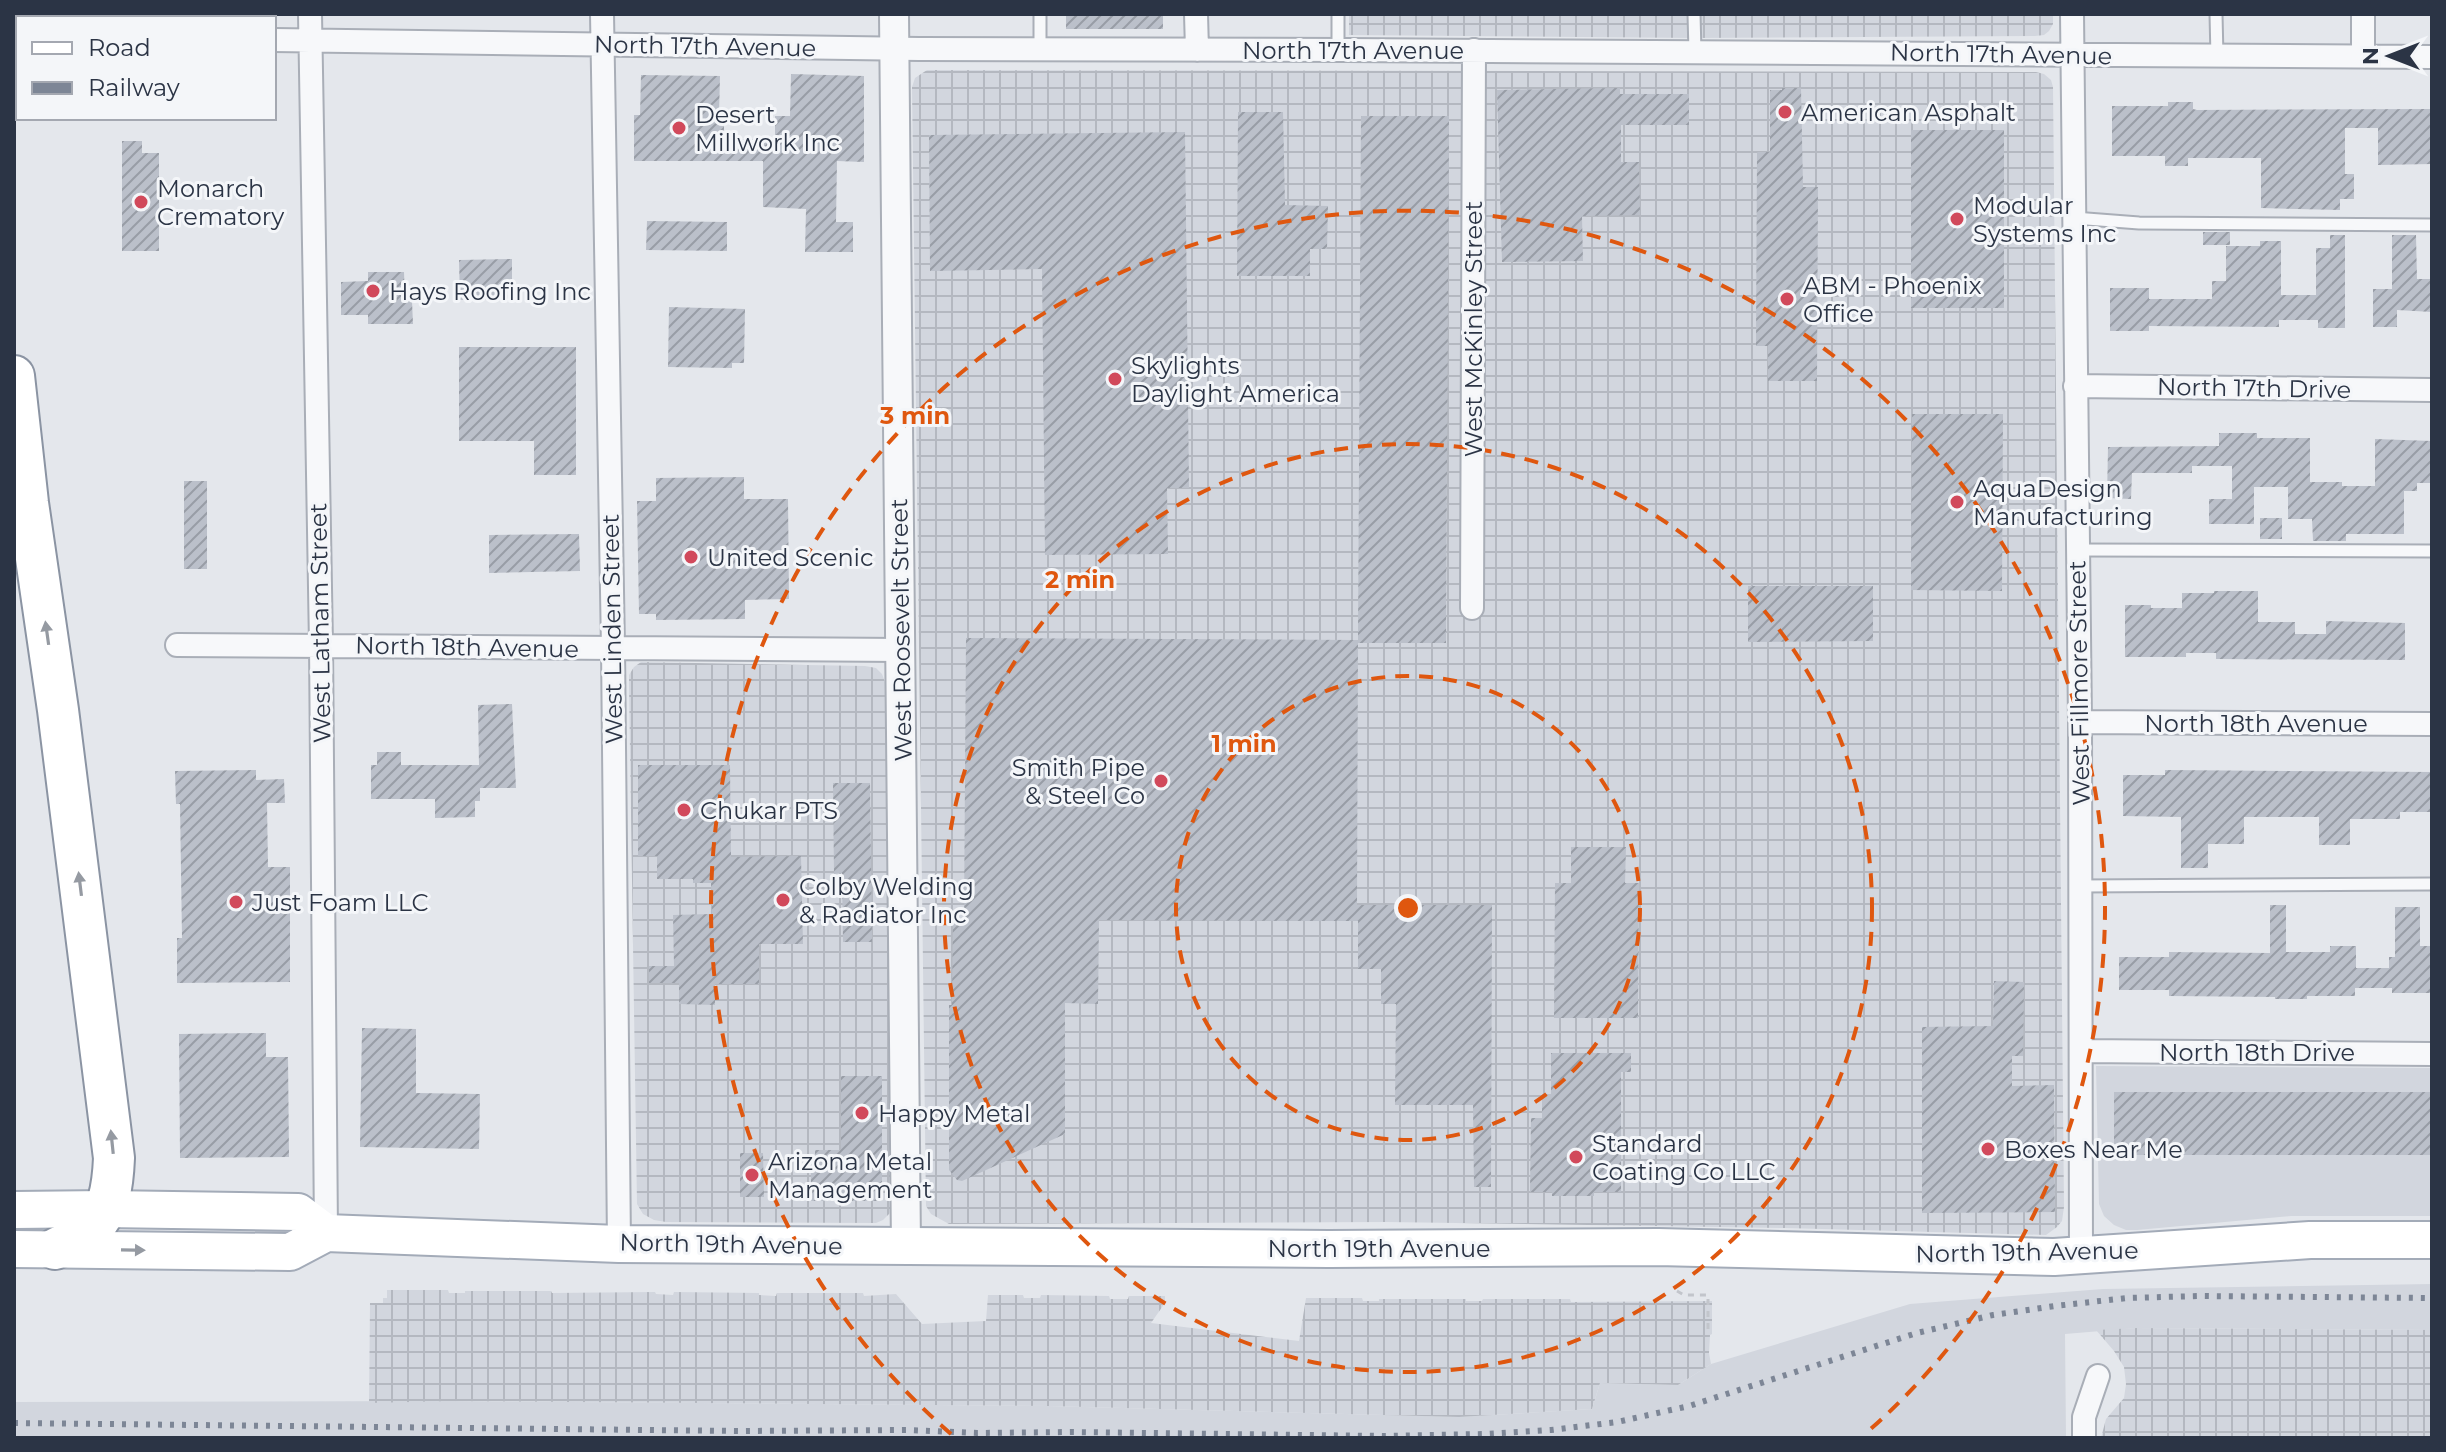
<svg xmlns="http://www.w3.org/2000/svg" width="2446" height="1452" font-family="Montserrat,sans-serif">
  <defs>
    <pattern id="industrial-grid" width="8" height="8" patternUnits="userSpaceOnUse" patternTransform="scale(2)"><rect width="8" height="8" fill="#d2d6de"/><path d="M0 4h8M4 0v8" fill="none" stroke="#b4b8c0"/></pattern>
    <pattern id="building-hatch" width="6" height="6" patternUnits="userSpaceOnUse" patternTransform="scale(2)"><rect width="6" height="6" fill="#bbc0ca"/><path d="M-1 1l2-2M0 6l6-6M5 7l2-2" fill="none" stroke="#989da6"/></pattern>
  </defs>
  <rect width="100%" height="100%" fill="#e4e7ec"/>
  <!-- built -->
  <path fill="#d2d6de" d="M2096,1066L2432,1068V1216H2291L2137,1230H2126L2114,1225L2104,1216L2099,1204Z
    M2432,1284V1330L2137,1328L2065,1334L2066,1438H14V1402L452,1401L1048,1406L1459,1417L1592,1409L1600,1383L1678,1385L1711,1364L1910,1304L2103,1289Z"/>
  <!-- industrial -->
  <path fill="url(#industrial-grid)" d="M1349,14H2053V24L2049,31L2044,35L2035,36L1695,38L1349,35Z
    M927,70L2036,72L2044,74L2051,80L2053,87L2064,1207L2062,1221L2057,1227L2046,1235L1785,1228L1387,1222L949,1224L931,1214L926,1206L912,87L915,78Z
    M641,662L865,666L876,668L882,674L885,682L892,1197L891,1212L883,1220L876,1223L666,1222L654,1220L643,1214L637,1204L629,685V675L634,667Z
    M387,1290H448L449,1293H465V1291H551L552,1293L655,1292L656,1294L673,1295L674,1292L759,1293V1295L776,1296L777,1293H863L864,1296L896,1294L922,1324L986,1321L988,1295H1023L1024,1298H1040L1041,1295L1109,1296L1110,1299H1128L1129,1296H1165V1303L1151,1323L1299,1341L1306,1298H1362L1363,1301H1379V1299H1466V1301H1482L1483,1299H1570L1571,1302L1712,1301V1334L1710,1335L1709,1353L1711,1364L1678,1385L1600,1383L1592,1409L1459,1417L1048,1406L452,1401L369,1403L370,1303H383V1298H387Z
    M2137,1328L2432,1330V1438H2101L2106,1419L2124,1398L2126,1384L2124,1367L2114,1351L2096,1330Z"/>
  <!-- building -->
  <path fill="url(#building-hatch)" d="M1066,14H1163V29H1066Z
    M791,74L864,76V162L837,161L836,222H853V252H805L806,209L763,207V161H634V115H640L641,75L720,76L719,115H724V139H775V116H790Z
    M1620,88V94H1689V125H1621V162H1639L1640,215L1582,216L1583,261L1502,262L1497,90Z
    M1782,88H1801L1803,187H1818L1817,381H1768V346H1756L1757,152H1770V90H1782Z
    M2168,102H2193V109L2197,110L2432,109V164L2378,165V128H2345V174H2354V199H2340V210L2261,208V158H2188V166H2165V156H2112V106H2168Z
    M1238,112H1283L1285,205L1328,206L1327,249H1310V276H1237Z
    M1361,116H1449L1446,643H1358L1357,905H1492L1491,1187H1474L1473,1105H1395L1396,1004H1381V969H1358V921L1099,920L1098,1004L1065,1003V1134L962,1181L957,1180L949,1170V1005H952L953,920H964L966,638L1358,640Z
    M1911,130H2004V308H1911Z
    M1185,132L1189,488H1167L1168,554L1045,555L1042,269L930,271L929,135Z
    M122,141H142V153H159V251H122Z
    M647,221L727,222V251L646,250Z
    M2203,232H2230V245H2203Z
    M2330,235H2345V328H2318V320H2279V327L2149,326V331H2110V288H2149V299H2212V281H2226V246H2260V241H2281V295H2316V248H2330Z
    M2392,235H2416L2417,279H2432V312L2397,310V327H2373V289H2392Z
    M512,259V299L460,300L459,260Z
    M368,272H404L405,301H412L413,324H368V315H341V282L368,281Z
    M669,307L745,309L744,363H732V368L668,367Z
    M459,347H576V475H534V441H459Z
    M1912,414H2003L2002,591L1911,590Z
    M2219,433H2257V438H2310V482H2342V486H2375V439L2432,441V483H2417V491H2404V534H2346V541H2313L2312,519H2288V487H2254V524H2209V499H2232V466H2192V473H2132L2131,499L2107,498L2108,447L2219,446Z
    M744,477V499H788L789,599L745,600V619L656,620V614H639L637,501H656V478Z
    M184,481H207V569H184Z
    M2260,518H2282V539H2260Z
    M579,534L580,571L489,573V535Z
    M1748,586H1873V641L1748,642Z
    M2214,591H2258V622H2295V634H2326V621L2405,623V660L2216,659V653H2186V657H2125V605H2151V608H2182V593H2214Z
    M512,704L516,788H480V801H475V817L435,818V799H371V765H377V752H401V765H479L478,705Z
    M638,765H730L731,857L801,856L803,944H759V984H715V1005L679,1004V983H649V966H674L673,915L712,914L711,883H693V879H657V856H638Z
    M256,770V780L284,779L285,803H267L268,867H290V982L177,983V938H182L180,804H176L175,771Z
    M2165,770L2432,772V812H2400V819H2350V845H2319V817H2244V844H2208V868H2181V817L2123,816V775H2165Z
    M833,783H870L872,942H843L842,873L834,874Z
    M1571,847H1626L1625,883H1639L1638,1018H1554L1555,883H1571Z
    M2270,905H2286V952H2330V946H2356V968H2389V957H2395V907H2420V946H2432V993H2392V988H2355V996H2307V999H2275V997L2169,996V990H2119V957H2169V952L2270,953Z
    M1994,981L2024,982L2023,1056H2012V1086L2054,1085L2055,1212L1922,1213V1027L1993,1026Z
    M362,1028L416,1029V1093L480,1094L479,1149L360,1147Z
    M266,1033V1057H288L289,1157L180,1158L179,1034Z
    M1551,1053H1631V1072H1621V1192H1594V1196H1552V1192H1530L1531,1118H1542V1094H1551Z
    M841,1076H882V1201H811V1162H815V1150H841Z
    M2114,1092H2432V1155H2114Z
    M740,1153H763L764,1197H740Z"/>
  <g fill="none" stroke-linecap="round" stroke-linejoin="round">
    <defs>
      <path id="service" d="M1338,14V50
        M1694,14L1695,52
        M2216,14L2217,57
        M1040,50V14
        M2074,218L2139,223L2432,225
        M2077,550L2432,551
        M2081,886L2432,884"/>
      <path id="minor" d="M21,14V18
        M310,14L321,645L326,1233
        M602,14L613,648L619,1244
        M1196,14L1197,50
        M2072,14L2080,722L2081,1255
        M2363,14V55
        M274,40L919,49L1347,50L2432,57
        M2075,386L2432,390
        M1472,608L1474,50
        M177,645L902,650
        M2080,722L2432,724
        M2082,1051L2432,1054
        M2084,1438V1417L2098,1376"/>
      <path id="tertiary" d="M894,14L906,1246"/>
      <path id="primary" d="M14,1210L106,1209L298,1212L326,1233
        M14,1249L290,1252L326,1233L619,1244L1329,1249L1658,1247L2054,1257L2310,1240H2432"/>
      <path id="motorway" d="M14,376L28,503L58,710L114,1158C113,1182 110,1214 90,1230C79,1238 66,1243 55,1249"/>
    </defs>
    <!-- service casing -->
    <use href="#service" stroke="#a9aeb7" stroke-width="15"/>
    <!-- minor casing -->
    <use href="#minor" stroke="#a9aeb7" stroke-width="26"/>
    <!-- tertiary casing -->
    <use href="#tertiary" stroke="#a9aeb7" stroke-width="32"/>
    <!-- primary casing -->
    <use href="#primary" stroke="#a3abb8" stroke-width="40"/>
    <!-- motorway casing -->
    <use href="#motorway" stroke="#8b94a3" stroke-width="44"/>
    <!-- path -->
    <path stroke="#c2c5cb" stroke-width="3" stroke-dasharray="6 6" stroke-linecap="butt" d="M1677,1291L1684,1295H1708V1334"/>
    <!-- service -->
    <use href="#service" stroke="#f7f8fa" stroke-width="11"/>
    <!-- minor -->
    <use href="#minor" stroke="#f7f8fa" stroke-width="22"/>
    <!-- tertiary -->
    <use href="#tertiary" stroke="#f7f8fa" stroke-width="28"/>
    <!-- primary -->
    <use href="#primary" stroke="#fff" stroke-width="36"/>
    <!-- motorway -->
    <use href="#motorway" stroke="#fff" stroke-width="40"/>
    <!-- rail -->
    <path stroke="#7d8696" stroke-width="6" stroke-dasharray="4 8" stroke-linecap="butt" d="M14,1423L740,1431L906,1430L977,1433L1071,1432L1385,1436L1484,1434L1551,1430L1617,1422L1689,1406L1917,1333L1993,1315L2055,1306L2127,1298L2200,1296L2432,1298"/>
  </g>
  <!-- one-way arrows -->
  <defs><path id="oneway-solid" d="M-6-.8H1V-3.2L6.5 0L1 3.2V.8H-6Z" transform="scale(2)"/></defs>
  <g fill="#959aa2">
    <use href="#oneway-solid" transform="translate(47 633) rotate(-98)"/>
    <use href="#oneway-solid" transform="translate(80 884) rotate(-97)"/>
    <use href="#oneway-solid" transform="translate(112 1142) rotate(-96)"/>
    <use href="#oneway-solid" transform="translate(133 1250) rotate(1)"/>
  </g>
  <!-- distance rings -->
  <g fill="none" stroke="#df570f" stroke-width="4" stroke-dasharray="14 10">
    <circle cx="1408" cy="908" r="232"/>
    <circle cx="1408" cy="908" r="464"/>
    <path d="M951 1434A697 697 0 1 1 1865 1434"/>
  </g>
  <!-- markers -->
  <g fill="#d1495b" stroke="#f4f6f9" stroke-width="3">
    <circle cx="1785" cy="112" r="8"/>
    <circle cx="679" cy="128" r="8"/>
    <circle cx="141" cy="202" r="8"/>
    <circle cx="1957" cy="219" r="8"/>
    <circle cx="373" cy="291" r="8"/>
    <circle cx="1787" cy="299" r="8"/>
    <circle cx="1115" cy="379" r="8"/>
    <circle cx="1957" cy="502" r="8"/>
    <circle cx="691" cy="557" r="8"/>
    <circle cx="1161" cy="781" r="8"/>
    <circle cx="684" cy="810" r="8"/>
    <circle cx="783" cy="900" r="8"/>
    <circle cx="236" cy="902" r="8"/>
    <circle cx="862" cy="1113" r="8"/>
    <circle cx="1988" cy="1149" r="8"/>
    <circle cx="1576" cy="1157" r="8"/>
    <circle cx="752" cy="1175" r="8"/>
  </g>
  <g text-anchor="middle" dominant-baseline="central" stroke-width="6" stroke-linejoin="round" paint-order="stroke">
    <!-- street labels -->
    <g font-size="24" fill="#2b3445" stroke="#f4f6f9">
      <text transform="translate(705 46) rotate(1)">North 17th Avenue</text>
      <text x="1353" y="50">North 17th Avenue</text>
      <text transform="translate(2001 54) rotate(1)">North 17th Avenue</text>
      <text transform="translate(1473 329) rotate(-90)">West McKinley Street</text>
      <text transform="translate(2254 388) rotate(1)">North 17th Drive</text>
      <text transform="translate(320 623) rotate(-91)">West Latham Street</text>
      <text transform="translate(612 629) rotate(-91)">West Linden Street</text>
      <text transform="translate(901 630) rotate(-91)">West Roosevelt Street</text>
      <text transform="translate(467 647) rotate(1)">North 18th Avenue</text>
      <text transform="translate(2079 683) rotate(-91)">West Fillmore Street</text>
      <text x="2256" y="723">North 18th Avenue</text>
      <text x="2257" y="1052">North 18th Drive</text>
      <text transform="translate(731 1244) rotate(1)">North 19th Avenue</text>
      <text x="1379" y="1248">North 19th Avenue</text>
      <text transform="translate(2027 1252) rotate(-1)">North 19th Avenue</text>
    </g>
    <!-- poi labels -->
    <g font-size="24" fill="#2b3445" stroke="#f4f6f9" text-anchor="start">
      <text x="1801" y="112">American Asphalt</text>
      <text x="695" y="114">Desert<tspan x="695" dy="28">Millwork Inc</tspan></text>
      <text x="157" y="188">Monarch<tspan x="157" dy="28">Crematory</tspan></text>
      <text x="1973" y="205">Modular<tspan x="1973" dy="28">Systems Inc</tspan></text>
      <text x="1803" y="285">ABM - Phoenix<tspan x="1803" dy="28">Office</tspan></text>
      <text x="389" y="291">Hays Roofing Inc</text>
      <text x="1131" y="365">Skylights<tspan x="1131" dy="28">Daylight America</tspan></text>
      <text x="1973" y="488">AquaDesign<tspan x="1973" dy="28">Manufacturing</tspan></text>
      <text x="707" y="557">United Scenic</text>
      <text x="1145" y="767" text-anchor="end">Smith Pipe<tspan x="1145" dy="28">&amp; Steel Co</tspan></text>
      <text x="700" y="810">Chukar PTS</text>
      <text x="799" y="886">Colby Welding<tspan x="799" dy="28">&amp; Radiator Inc</tspan></text>
      <text x="252" y="902">Just Foam LLC</text>
      <text x="878" y="1113">Happy Metal</text>
      <text x="1592" y="1143">Standard<tspan x="1592" dy="28">Coating Co LLC</tspan></text>
      <text x="2004" y="1149">Boxes Near Me</text>
      <text x="768" y="1161">Arizona Metal<tspan x="768" dy="28">Management</tspan></text>
    </g>
  </g>
  <circle cx="1408" cy="908" r="12" fill="#df570f" stroke="#f4f6f9" stroke-width="4"/>
  <g font-size="24" text-anchor="middle" font-weight="bold" fill="#df570f" stroke="#f4f6f9" stroke-width="6" stroke-linejoin="round" paint-order="stroke">
    <text x="915" y="424">3 min</text>
    <text x="1080" y="588">2 min</text>
    <text x="1244" y="752">1 min</text>
  </g>
  <!-- border -->
  <rect width="2446" height="1452" fill="none" stroke="#2b3445" stroke-width="32"/>
  <!-- legend -->
  <rect x="16" y="16" width="260" height="104" fill="#f4f6f9" stroke="#a4a8b1" stroke-width="2"/>
  <rect x="32" y="42" width="40" height="12" fill="#ffffff" stroke="#a4a8b1" stroke-width="2"/>
  <text x="88" y="56" font-size="24" fill="#2b3445">Road</text>
  <rect x="32" y="82" width="40" height="12" fill="#7d8696" stroke="#a4a8b1" stroke-width="2"/>
  <text x="88" y="96" font-size="24" fill="#2b3445">Railway</text>
  <!-- north arrow -->
  <g transform="translate(2390 56) rotate(270)" stroke="#f4f6f9" stroke-width="6" paint-order="stroke">
  <path d="M0-6L14 30L0 20L-14 30Z" fill="#2b3445"/>
  <text y="-12" font-size="22" font-weight="bold" text-anchor="middle" fill="#2b3445">N</text>
  </g>
</svg>
